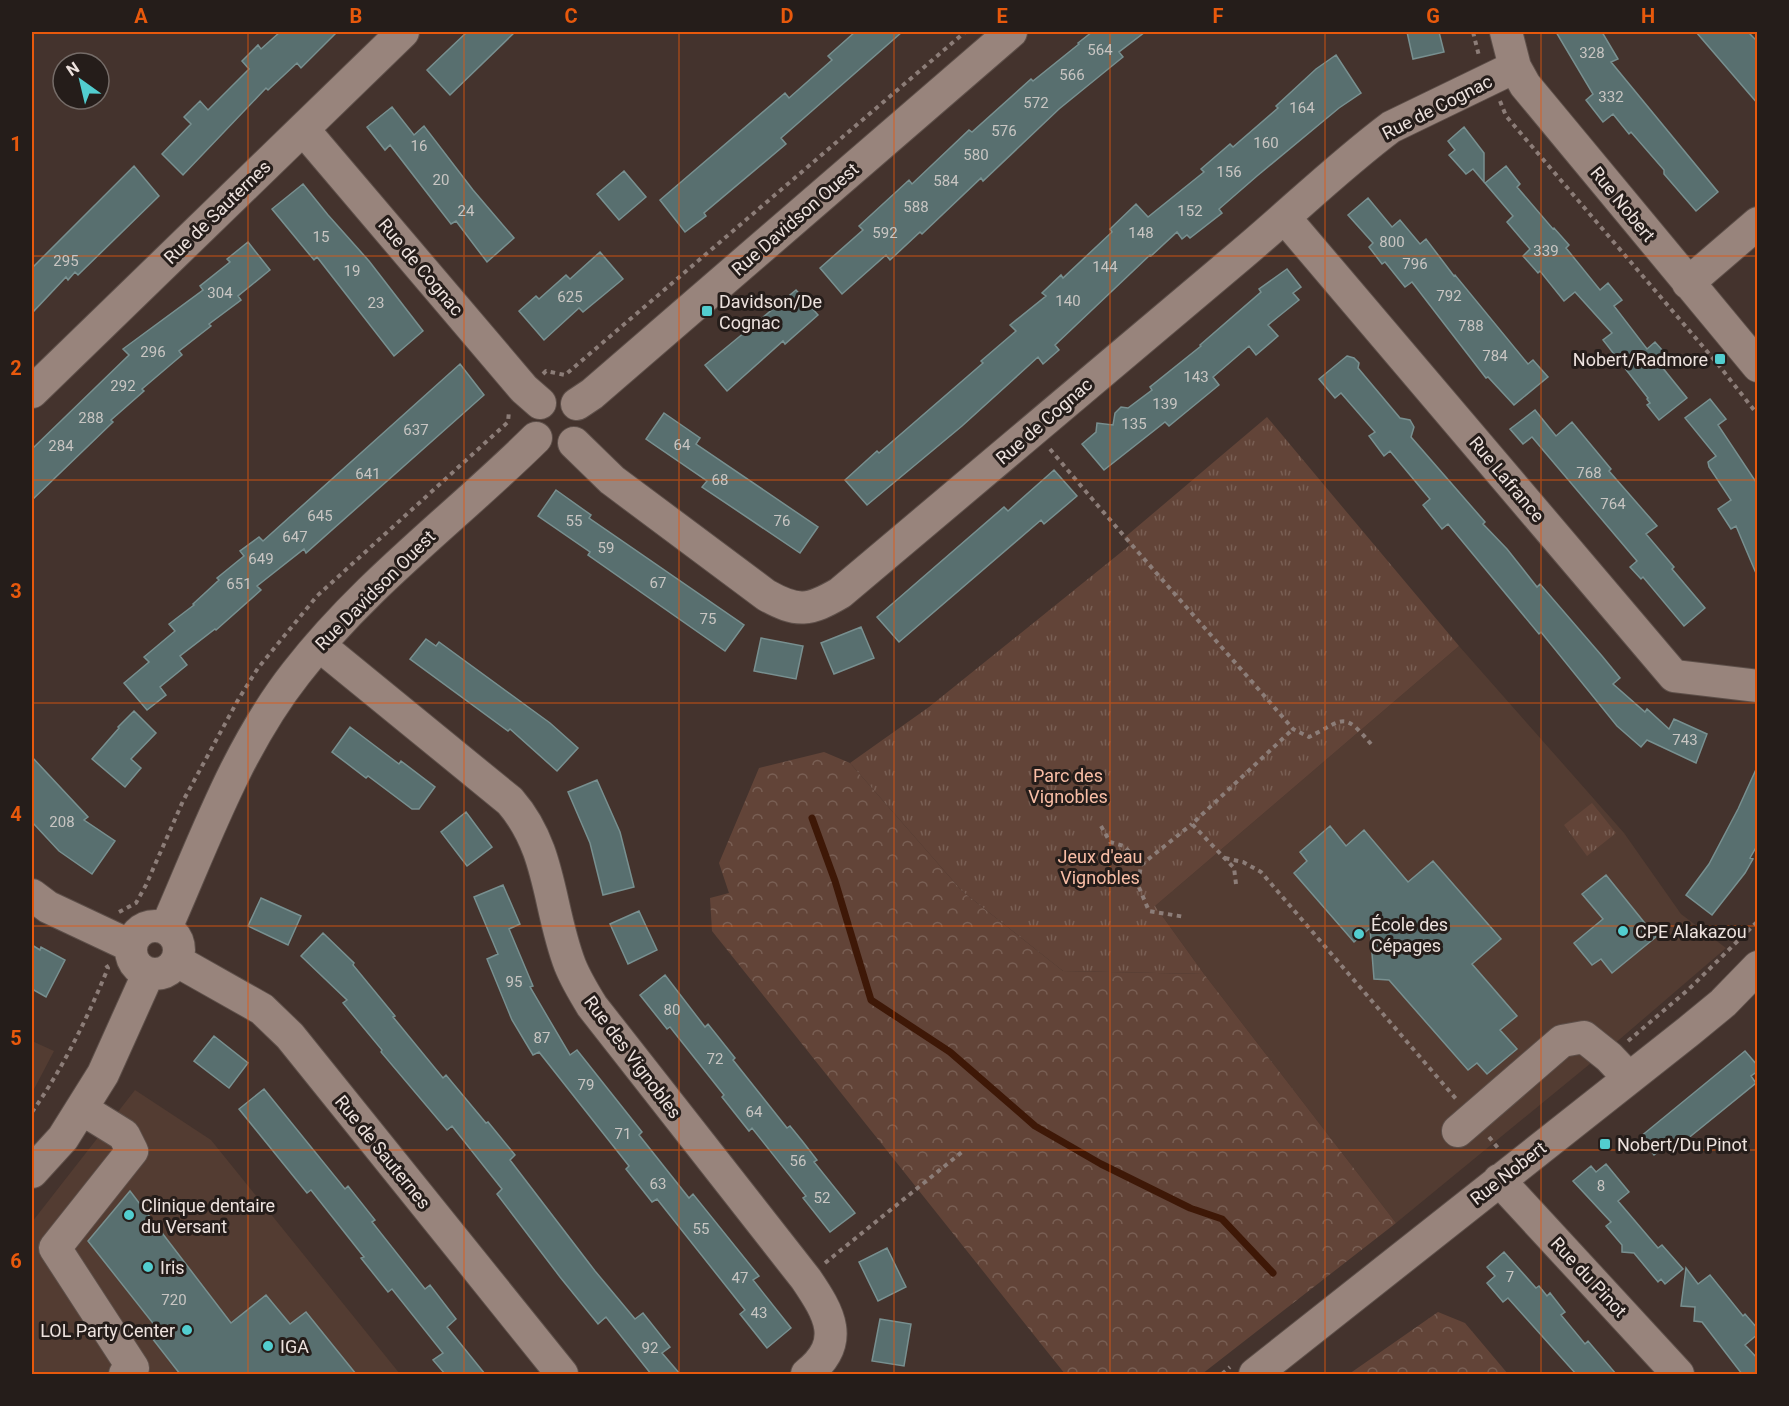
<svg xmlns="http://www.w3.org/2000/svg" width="1789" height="1406" font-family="Roboto,sans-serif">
  <defs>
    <pattern id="forest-crowns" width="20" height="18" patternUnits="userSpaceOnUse" patternTransform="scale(1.5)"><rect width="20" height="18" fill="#624438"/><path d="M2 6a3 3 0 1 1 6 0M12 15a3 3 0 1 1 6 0" fill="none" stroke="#795f54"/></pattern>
    <pattern id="park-tufts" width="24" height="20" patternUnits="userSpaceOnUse" patternTransform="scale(1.5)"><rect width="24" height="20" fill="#624438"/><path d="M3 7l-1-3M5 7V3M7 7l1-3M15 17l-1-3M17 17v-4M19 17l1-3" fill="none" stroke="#795f54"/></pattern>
  </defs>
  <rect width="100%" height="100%" fill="#44332d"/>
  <!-- built -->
  <path fill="#533c32" d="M1459,646L1624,833L1681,914L1726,948L1613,1045L1396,1223L1204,974L1155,906Z
    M32,1041L54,1051L32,1093Z
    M135,1090L211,1140L400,1374H32V1222Z"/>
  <!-- forest -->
  <path fill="url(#forest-crowns)" d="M824,752L850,763L962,891L1063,971L1204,974L1396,1223L1202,1374H1065L712,931L710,898L729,893L719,863L759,768Z
    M1438,1312L1465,1323L1508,1374H1349Z"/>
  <!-- park -->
  <path fill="url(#park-tufts)" d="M1267,417L1459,646L1155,906L1204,974L1063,971L962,891L850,763L929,707L1130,545L1124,538Z
    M1592,803L1616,833L1587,856L1564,825Z"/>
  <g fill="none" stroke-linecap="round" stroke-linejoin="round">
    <!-- stream -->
    <path stroke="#3e1807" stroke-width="7" d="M812,818L835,881L871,1000L950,1052L1035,1126L1101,1164L1190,1208L1222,1219L1273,1273"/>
  </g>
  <!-- building -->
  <path fill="#586f6f" stroke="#789090" stroke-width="1.5" d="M280,32H337L301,68L297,63L268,90L266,88L183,175L162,154L191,124L184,117L200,101L208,110L249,69L242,61L258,45L261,49Z
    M467,32H515L450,95L427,70Z
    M855,32H902L781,138L786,144L704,213L706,216L685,232L660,200L785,93L789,98L832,60L828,56Z
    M1092,32H1145L1119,52L1123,57L1059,109L983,181L981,178L922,234L920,232L890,260L886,255L842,294L820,268L863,230L859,226L909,180L912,184L969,130L972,132L1031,79L1033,81L1079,44L1078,43Z
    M1407,32H1439L1444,52L1413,59Z
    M1556,32H1602L1618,59L1611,62L1718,192L1696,211L1664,174V170L1631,132L1629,134L1613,114L1603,122L1586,100L1593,94Z
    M1696,32H1748L1758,42V104Z
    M1336,55L1361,93L1339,108L1257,176L1219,209L1222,213L1190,238L1187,235L1182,239L1177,232L1151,256L1150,255L1055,345L1059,350L1043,364L1038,357L962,426L867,505L845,480L877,451L879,453L983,363L981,361L1016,331L1010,325L1046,296L1042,293L1061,275L1063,278L1112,232L1110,229L1136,204L1148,217L1204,172L1201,169L1230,144L1233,147L1278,108L1276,106L1316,69Z
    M392,107L414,135L424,126L473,190L514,238L487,262L456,221L451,224L390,145L385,150L367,127Z
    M1464,127L1484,153V182L1473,169L1466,174L1449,155L1455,150L1448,141Z
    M134,166L159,196L78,275L75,272L68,280L66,277L32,313V268Z
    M1506,166L1520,184L1517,187L1553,229L1554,228L1569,245L1566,248L1600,290L1608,283L1622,300L1614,306L1647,349L1655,342L1671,360L1662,367L1687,398L1659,420L1647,405L1650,403L1647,399L1648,398L1603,340L1612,333L1575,292L1564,301L1540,271L1538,273L1523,256L1530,249L1507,222L1513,216L1485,183Z
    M624,171L646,197L619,220L597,194Z
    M303,184L328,215L369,261L423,331L394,356L317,257L314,260L272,209Z
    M1368,198L1392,227L1400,220L1420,244L1426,239L1454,276L1455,275L1528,364L1533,360L1548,377L1514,405L1488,377L1486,378L1412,282L1405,287L1385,262L1382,264L1369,247L1373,243L1348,215Z
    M248,242L270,270L238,296L241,300L209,324L211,326L179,351L182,355L142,389L144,391L111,420L113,422L32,500V449L129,355L123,349L203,290L200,286L230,262L227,259Z
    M600,252L623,279L583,312L579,308L544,340L519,311L536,296L539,299L566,275L570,279Z
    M1287,269L1301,287L1293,293L1299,300L1268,325L1278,336L1256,355L1249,346L1213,377L1219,385L1169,426L1165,422L1104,470L1082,444L1096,432L1097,423L1113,425L1115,413L1121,407L1128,408L1152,390L1150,387L1201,346L1200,345L1261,292L1259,289Z
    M796,290L818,315L785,344L783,341L727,391L705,365Z
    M1347,356L1354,358L1359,363L1358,368L1400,418L1410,420L1414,427L1411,437L1485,522L1483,524L1507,549L1537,587L1540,584L1602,656L1620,678L1613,684L1645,712L1647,709L1669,729L1674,719L1707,734L1696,763L1647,740L1641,747L1617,726L1541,632L1539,634L1448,524L1442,529L1423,505L1430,499L1390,451L1384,456L1369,436L1375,432L1341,393L1335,398L1319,379Z
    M460,364L484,395L306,553L304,549L257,586L261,590L216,630L215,629L180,656L187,665L160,687L166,695L147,710L124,683L149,662L144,657L175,631L169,624L194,605L193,604L219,580L217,578L244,556L240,551L259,537L263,541Z
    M1710,399L1726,419L1718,425L1758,485V578L1736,526L1731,529L1718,509L1731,500L1709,467L1708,462L1716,456L1685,418Z
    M1535,410L1556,436L1572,422L1611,469L1609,471L1657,526L1646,534L1674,567L1672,569L1705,608L1684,626L1643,577L1641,579L1630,567L1637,561L1532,437L1523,444L1510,429Z
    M664,413L700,438L696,444L818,527L800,553L702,487L707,481L646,439Z
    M1054,470L1077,496L1044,524L1041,520L899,642L877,617L1004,507L1008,511Z
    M556,490L591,515L589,518L744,625L725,651L588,555L590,552L538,516Z
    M861,627L874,658L834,674L821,643Z
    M761,638L803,646L796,679L754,671Z
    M426,639L436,646L439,642L550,723L578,748L557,771L510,729L508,731L410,659Z
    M134,711L156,733L131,759L141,768L125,787L92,759L119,728L118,727Z
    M350,727L399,764L401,761L435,787L419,809H412L368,776L366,778L332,752Z
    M32,757L88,817L84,820L115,841L92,874L59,851L32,822Z
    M1758,765V844L1750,858L1753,859L1745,873L1712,915L1686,895L1709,864L1738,809Z
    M597,780L620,832L634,887L603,895L590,843L568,792Z
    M466,812L492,847L467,866L441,832Z
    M1330,826L1346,846L1364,830L1408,882L1433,861L1501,939L1472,964L1517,1016L1500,1030L1517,1049L1487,1074L1477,1063L1468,1070L1389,980L1374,979L1370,928L1354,942L1294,873L1307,861L1300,852Z
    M1606,875L1656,937L1612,973L1601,959L1592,965L1574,943L1603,919L1582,894Z
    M503,885L520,924L509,929L533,986L530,987L570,1055L577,1050L642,1132L639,1135L689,1198L693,1194L759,1276L753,1280L791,1328L767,1348L740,1314L745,1310L657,1199L652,1202L626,1169L629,1166L539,1052L533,1055L512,1020L487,959L498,954L474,897Z
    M261,898L301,916L288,945L248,926Z
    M639,911L657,950L628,964L610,924Z
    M323,933L354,963L353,965L395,1016L393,1017L443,1078L446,1075L486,1123L488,1122L515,1155L510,1160L595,1271L635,1319L643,1313L670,1347L662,1353L680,1374H651L606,1317L598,1324L560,1277L497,1194L502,1189L452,1126L447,1130L381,1052L382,1050L343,1003L347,1000L301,956Z
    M32,945L40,950L41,947L65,960L46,997L32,989Z
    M665,975L705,1027L708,1024L735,1058L733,1060L787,1128L790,1126L803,1142L817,1160L814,1162L855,1213L830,1232L803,1198L806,1196L752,1128L749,1131L722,1097L724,1095L670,1027L667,1029L640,995Z
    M214,1036L248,1063L229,1088L194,1061Z
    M1745,1051L1758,1066V1071L1751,1076L1756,1083L1670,1153L1665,1146L1654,1155L1640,1137Z
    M264,1089L345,1189L348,1186L375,1220L372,1222L425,1289L430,1285L456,1319L447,1327L485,1374H445L433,1360L443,1353L392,1289L388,1292L361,1258L364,1257L311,1190L307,1193L239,1109Z
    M1606,1164L1629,1192L1618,1201L1658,1248L1662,1245L1683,1269L1665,1284L1661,1279L1658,1282L1634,1253L1622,1252V1245L1606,1226L1611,1222L1573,1181L1591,1166L1596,1172Z
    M130,1191L231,1323L266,1295L290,1324L306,1312L356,1374H180L148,1333L156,1327L88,1241Z
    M887,1248L906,1287L878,1301L859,1262Z
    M1504,1252L1536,1288L1539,1286L1547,1296L1550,1293L1565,1312L1561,1315L1585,1344L1588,1341L1616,1374H1576L1508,1298L1503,1302L1487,1283L1495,1276L1487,1267Z
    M1686,1268L1698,1284L1710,1275L1743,1316L1745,1314L1758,1329V1334L1745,1345L1758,1359V1374H1742L1702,1322L1694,1321L1695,1307L1681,1306Z
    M880,1319L911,1324L904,1366L872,1361Z"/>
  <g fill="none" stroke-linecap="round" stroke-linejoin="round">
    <defs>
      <path id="minor" d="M1506,32L1515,67L1525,85L1758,366
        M303,129L524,389L540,403
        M1285,218L1674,676L1758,686
        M1688,283L1758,223
        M32,392L403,32
        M577,404L592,394L1011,32
        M574,443L612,480L766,595C798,613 809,611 840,593C975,480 1108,366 1242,254C1292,212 1339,166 1391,127L1515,67
        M319,645L510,801C552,849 548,908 570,965C576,980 584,993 592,1006L806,1279C829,1313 847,1342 807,1374
        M32,895L48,907L131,946
        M131 950a24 24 0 1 1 48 0a24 24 0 1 1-48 0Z
        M166,928C204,842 237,748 296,673C365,584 456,517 536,438
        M177,961L262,1009L290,1036L562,1374
        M82,1109L124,1135L132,1151L55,1248L133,1368L125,1374
        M1458,1131L1562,1041L1584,1037L1609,1057L1629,1078
        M32,1172L63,1138L103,1074L148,974
        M1499,1180L1678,1374
        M1255,1374L1689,1031L1723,1003L1758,967"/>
    </defs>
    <!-- minor casing -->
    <use href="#minor" stroke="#5d4f49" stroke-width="34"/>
    <!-- path -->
    <path stroke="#8c7d78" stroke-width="4" stroke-dasharray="4.5 4.5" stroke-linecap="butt" d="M1473,32L1479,56
      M1500,101L1506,116L1717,363L1758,415
      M543,374L546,371L565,375L965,32
      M1050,449C1129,544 1212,635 1293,729L1309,737C1345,719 1343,711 1371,744
      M1101,826L1110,842L1124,846L1141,865L1138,885L1149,911L1185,917
      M1225,858L1243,862L1261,872L1457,1100
      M1141,865L1192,824
      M1236,884L1234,868L1192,824L1293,729
      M119,912L136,903L146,885L183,801L238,700L258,668L317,596L508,422L509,411
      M1628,1041L1689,989L1758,921
      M32,1112C63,1068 87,1019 108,968L104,962
      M1489,1137L1498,1148
      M825,1263L962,1152
      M1222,1374L1230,1367"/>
    <!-- minor -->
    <use href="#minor" stroke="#98847c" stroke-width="32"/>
  </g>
  <!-- grid -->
  <path fill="none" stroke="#e8590c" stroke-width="1.5" stroke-opacity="0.55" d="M248,32V1374M464,32V1374M679,32V1374M894,32V1374M1110,32V1374M1325,32V1374M1541,32V1374M32,256H1758M32,480H1758M32,703H1758M32,926H1758M32,1150H1758"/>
  <!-- markers -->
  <g fill="#52cdcf" stroke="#251d1a" stroke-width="2">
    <rect x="701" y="305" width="12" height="12" rx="3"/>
    <rect x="1714" y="353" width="12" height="12" rx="3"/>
    <circle cx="1623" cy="931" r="6"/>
    <circle cx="1359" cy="934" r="6"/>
    <rect x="1599" y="1138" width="12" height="12" rx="3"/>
    <circle cx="129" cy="1215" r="6"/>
    <circle cx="148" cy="1267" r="6"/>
    <circle cx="187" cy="1330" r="6"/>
    <circle cx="268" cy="1346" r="6"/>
  </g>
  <g text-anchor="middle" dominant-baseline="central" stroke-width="6" stroke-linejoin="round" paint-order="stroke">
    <!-- number labels -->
    <g font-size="15" fill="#c8c5c2">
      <text x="1100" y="50">564</text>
      <text x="1592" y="53">328</text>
      <text x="1072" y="75">566</text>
      <text x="1611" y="97">332</text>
      <text x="1036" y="103">572</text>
      <text x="1302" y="108">164</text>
      <text x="1004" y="131">576</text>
      <text x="1266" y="143">160</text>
      <text x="419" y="146">16</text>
      <text x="976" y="155">580</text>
      <text x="1229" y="172">156</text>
      <text x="441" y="180">20</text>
      <text x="946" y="181">584</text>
      <text x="916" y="207">588</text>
      <text x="466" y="211">24</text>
      <text x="1190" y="211">152</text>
      <text x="885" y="233">592</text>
      <text x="1141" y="233">148</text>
      <text x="321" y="237">15</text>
      <text x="1392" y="242">800</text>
      <text x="1546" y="251">339</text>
      <text x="66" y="261">295</text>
      <text x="1415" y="264">796</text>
      <text x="1105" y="267">144</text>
      <text x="352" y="271">19</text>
      <text x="220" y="293">304</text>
      <text x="1449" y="296">792</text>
      <text x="570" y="297">625</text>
      <text x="1068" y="301">140</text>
      <text x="376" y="303">23</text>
      <text x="1471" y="326">788</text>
      <text x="153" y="352">296</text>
      <text x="1495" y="356">784</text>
      <text x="1196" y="377">143</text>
      <text x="123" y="386">292</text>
      <text x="1165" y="404">139</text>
      <text x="91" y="418">288</text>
      <text x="1134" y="424">135</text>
      <text x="416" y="430">637</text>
      <text x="682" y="445">64</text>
      <text x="61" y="446">284</text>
      <text x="1589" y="473">768</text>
      <text x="368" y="474">641</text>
      <text x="720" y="480">68</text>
      <text x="1613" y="504">764</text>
      <text x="320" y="516">645</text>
      <text x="574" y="521">55</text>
      <text x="782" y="521">76</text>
      <text x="295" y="537">647</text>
      <text x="606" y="548">59</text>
      <text x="261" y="559">649</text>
      <text x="658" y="583">67</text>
      <text x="239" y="584">651</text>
      <text x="708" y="619">75</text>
      <text x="1685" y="740">743</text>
      <text x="62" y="822">208</text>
      <text x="514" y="982">95</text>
      <text x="672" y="1010">80</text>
      <text x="542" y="1038">87</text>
      <text x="715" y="1059">72</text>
      <text x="586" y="1085">79</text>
      <text x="754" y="1112">64</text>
      <text x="623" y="1134">71</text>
      <text x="798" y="1161">56</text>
      <text x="658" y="1184">63</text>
      <text x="1601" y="1186">8</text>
      <text x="822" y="1198">52</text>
      <text x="701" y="1229">55</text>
      <text x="1510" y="1277">7</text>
      <text x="740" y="1278">47</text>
      <text x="174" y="1300">720</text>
      <text x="759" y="1313">43</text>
      <text x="650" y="1348">92</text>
    </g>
    <!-- street labels -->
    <g font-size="18" fill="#ede2de" stroke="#251d1a">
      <text transform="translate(1437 107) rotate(-27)">Rue de Cognac</text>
      <text transform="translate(1623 204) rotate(51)">Rue Nobert</text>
      <text transform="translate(217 212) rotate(-44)">Rue de Sauternes</text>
      <text transform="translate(795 219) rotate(-41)">Rue Davidson Ouest</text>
      <text transform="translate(421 267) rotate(50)">Rue de Cognac</text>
      <text transform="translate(1044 421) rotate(-41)">Rue de Cognac</text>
      <text transform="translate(1507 479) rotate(50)">Rue Lafrance</text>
      <text transform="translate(375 590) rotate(-45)">Rue Davidson Ouest</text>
      <text transform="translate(633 1057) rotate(53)">Rue des Vignobles</text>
      <text transform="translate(383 1152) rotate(51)">Rue de Sauternes</text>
      <text transform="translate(1508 1173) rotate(-38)">Rue Nobert</text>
      <text transform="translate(1589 1277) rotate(47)">Rue du Pinot</text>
    </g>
    <!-- poi labels -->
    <g font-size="18" fill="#ede2de" stroke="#251d1a" text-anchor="start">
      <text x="719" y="301">Davidson/De<tspan x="719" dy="21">Cognac</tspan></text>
      <text x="1708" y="359" text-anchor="end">Nobert/Radmore</text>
      <text x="1371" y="924">École des<tspan x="1371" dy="21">Cépages</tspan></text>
      <text x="1635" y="931">CPE Alakazou</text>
      <text x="1617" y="1144">Nobert/Du Pinot</text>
      <text x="141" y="1205">Clinique dentaire<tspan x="141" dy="21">du Versant</tspan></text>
      <text x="160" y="1267">Iris</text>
      <text x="175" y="1330" text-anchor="end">LOL Party Center</text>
      <text x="280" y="1346">IGA</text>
    </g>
    <!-- park labels -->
    <g font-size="18" fill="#f9bea6" stroke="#251d1a">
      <text x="1068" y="775">Parc des<tspan x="1068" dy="21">Vignobles</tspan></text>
      <text x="1100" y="856">Jeux d'eau<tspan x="1100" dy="21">Vignobles</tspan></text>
    </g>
  </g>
  <!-- border -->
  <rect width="1789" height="1406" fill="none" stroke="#251d1a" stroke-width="66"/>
  <!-- north arrow -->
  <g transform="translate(81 81) rotate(326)"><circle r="28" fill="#251d1a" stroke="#756c68" stroke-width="1.5"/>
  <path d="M0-4.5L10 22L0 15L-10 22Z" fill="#52cdcf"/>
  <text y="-9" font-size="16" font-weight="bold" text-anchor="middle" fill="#ede2de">N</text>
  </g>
  <rect x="33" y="33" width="1723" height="1340" fill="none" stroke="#e8590c" stroke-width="2"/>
  <g font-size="20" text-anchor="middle" font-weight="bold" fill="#e8590c">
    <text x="141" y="23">A</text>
    <text x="356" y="23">B</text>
    <text x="571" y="23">C</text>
    <text x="787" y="23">D</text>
    <text x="1002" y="23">E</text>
    <text x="1218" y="23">F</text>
    <text x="1433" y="23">G</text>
    <text x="1648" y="23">H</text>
    <text x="16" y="151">1</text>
    <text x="16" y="375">2</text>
    <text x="16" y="598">3</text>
    <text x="16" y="821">4</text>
    <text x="16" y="1045">5</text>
    <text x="16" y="1268">6</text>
  </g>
</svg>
